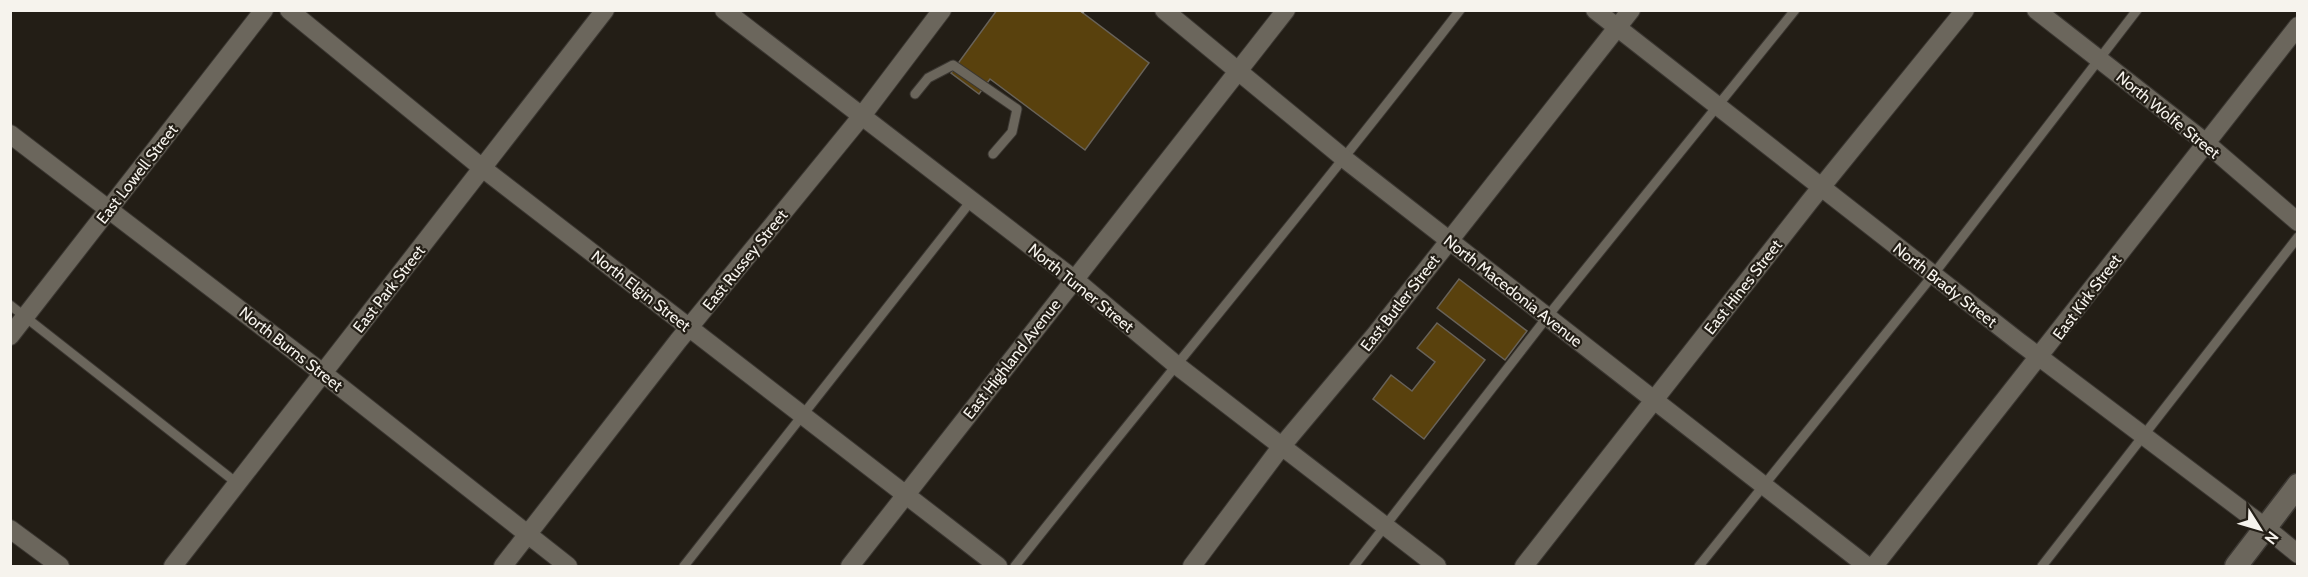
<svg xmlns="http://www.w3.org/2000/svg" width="2308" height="577" font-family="Cabin,sans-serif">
  <rect width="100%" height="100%" fill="#231e16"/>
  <!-- building -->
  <path fill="#59410d" stroke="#686259" stroke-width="1.5" d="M997,10H1079L1149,63L1085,150L990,79L979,94L951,73Z
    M1459,279L1527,331L1505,360L1437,308Z
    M1437,323L1485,360L1424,439L1373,399L1391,375L1412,391L1435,362L1417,348Z"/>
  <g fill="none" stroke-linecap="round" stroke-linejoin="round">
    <defs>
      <path id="service" d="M915,94L928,78L953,65L1017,109L1012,132L993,154
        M10,305L238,484
        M684,566L971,201
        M1015,566C1162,380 1315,199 1460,10
        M1354,566L1555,307L1795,10
        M1699,566L1933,275L2137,10
        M2042,566L2298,237"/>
      <path id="minor" d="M289,10L481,167L998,566
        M724,10L1075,280L1175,364L1437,566
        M1164,10L1346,160L1867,566
        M1595,10L2018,341L2266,528L2298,554
        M2036,10L2205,142L2298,222
        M10,134L324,374L568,566
        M10,336L264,10
        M10,529L60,566
        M173,566L605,10
        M503,566L678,341L861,117L942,10
        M850,566L1286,10
        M1192,566L1281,447L1375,335L1631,10
        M1524,566L1810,201L1965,10
        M1874,566L2298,26"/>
      <path id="tertiary" d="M2236,566L2298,485"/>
    </defs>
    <!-- service casing -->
    <use href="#service" stroke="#3b3732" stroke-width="11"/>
    <!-- minor casing -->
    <use href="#minor" stroke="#3b3732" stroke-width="20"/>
    <!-- tertiary casing -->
    <use href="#tertiary" stroke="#3b3732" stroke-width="25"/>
    <!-- path -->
    <path stroke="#8a867f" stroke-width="3" stroke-dasharray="3 4.5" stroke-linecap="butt" d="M1082,13L1084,10"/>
    <!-- service -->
    <use href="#service" stroke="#6b665c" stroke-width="9"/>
    <!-- minor -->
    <use href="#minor" stroke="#6b665c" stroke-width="18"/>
    <!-- tertiary -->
    <use href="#tertiary" stroke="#6b665c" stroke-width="22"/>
  </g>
  <g text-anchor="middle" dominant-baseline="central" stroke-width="4.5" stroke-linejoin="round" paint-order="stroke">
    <!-- street labels -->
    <g font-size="16" fill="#f6f3ed" stroke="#231e16">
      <text transform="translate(2168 115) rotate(39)">North Wolfe Street</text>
      <text transform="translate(137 174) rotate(-52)">East Lowell Street</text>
      <text transform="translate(745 260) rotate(-51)">East Russey Street</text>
      <text transform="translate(1945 285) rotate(38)">North Brady Street</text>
      <text transform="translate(1743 287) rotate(-52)">East Hines Street</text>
      <text transform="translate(1081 288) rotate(39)">North Turner Street</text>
      <text transform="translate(389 289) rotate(-52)">East Park Street</text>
      <text transform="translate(641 291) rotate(38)">North Elgin Street</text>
      <text transform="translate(1513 291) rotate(38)">North Macedonia Avenue</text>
      <text transform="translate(2087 297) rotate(-53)">East Kirk Street</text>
      <text transform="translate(1400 303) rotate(-52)">East Butler Street</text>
      <text transform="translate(291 349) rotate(38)">North Burns Street</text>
      <text transform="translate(1012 359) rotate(-52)">East Highland Avenue</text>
    </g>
  </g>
  <!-- border -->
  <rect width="2308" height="577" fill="none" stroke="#f6f3ed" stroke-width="24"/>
  <!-- north arrow -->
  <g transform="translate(2260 529) rotate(127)" stroke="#231e16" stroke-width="4.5" paint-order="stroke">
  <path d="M0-4.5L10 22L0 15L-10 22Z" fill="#f6f3ed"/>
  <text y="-9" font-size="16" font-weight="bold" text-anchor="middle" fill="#f6f3ed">N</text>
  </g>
</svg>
